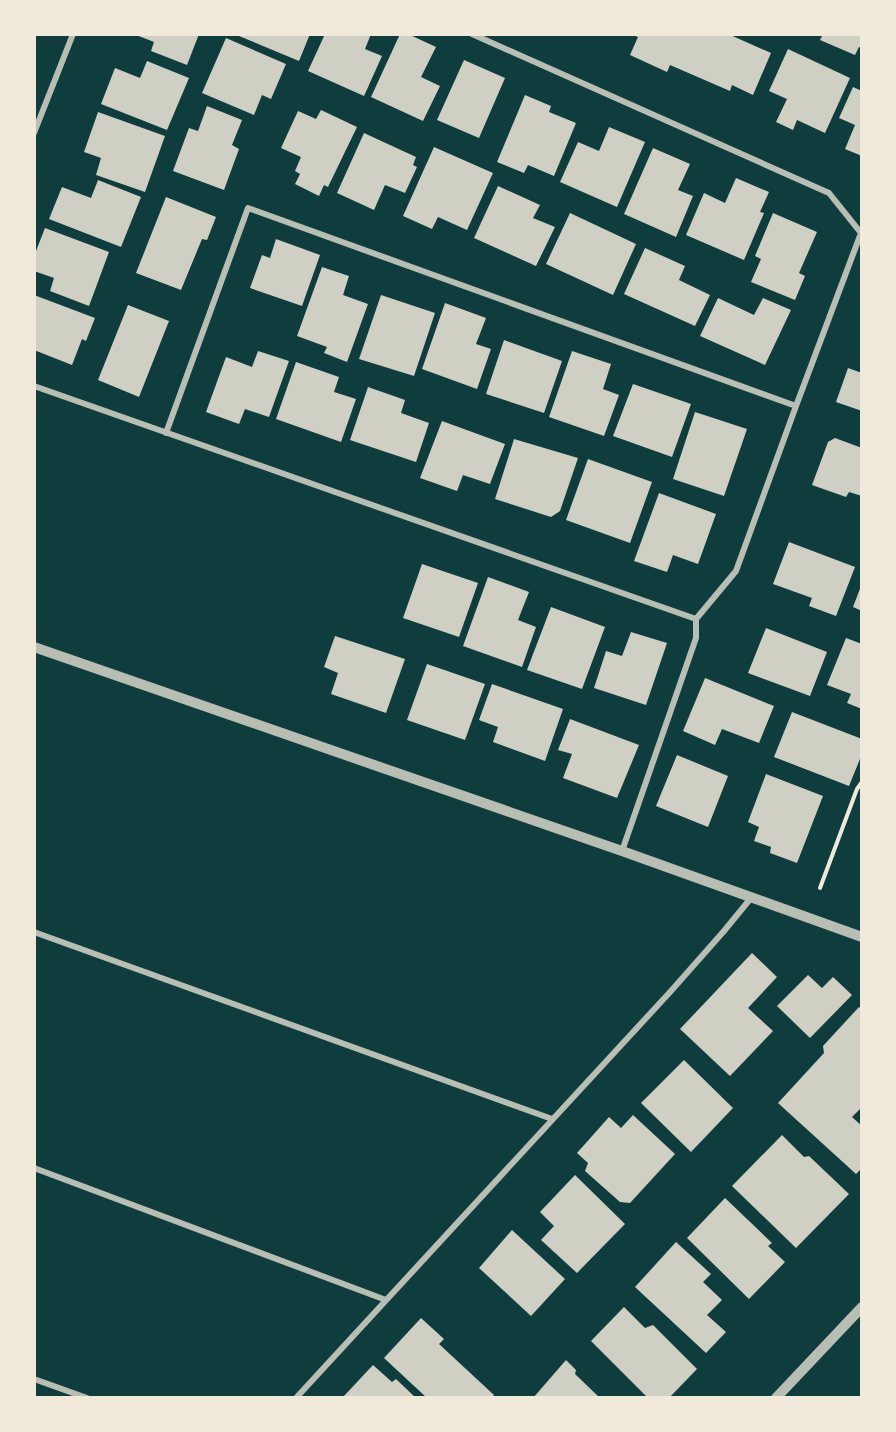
<svg xmlns="http://www.w3.org/2000/svg" width="896" height="1432" font-family="Lora,serif">
  <rect width="100%" height="100%" fill="#0f3d3e"/>
  <!-- building -->
  <path fill="#cfcfc3" d="M199,34L187,65L151,51L154,42L136,35Z
    M240,34H310L299,61L239,36Z
    M325,34H371L365,49L382,56L364,96L308,71Z
    M400,34H408L436,47L421,77L440,86L423,121L371,97Z
    M631,34H728L771,53L753,95L732,85L730,91L670,65L667,72L630,55L638,37Z
    M823,34H862V48L859,47L855,55L820,40Z
    M226,38L286,64L271,99L262,95L254,115L202,93Z
    M788,49L850,78L825,133L797,120L793,130L776,122L787,99L769,91Z
    M464,60L505,78L479,138L437,120Z
    M147,61L189,78L167,130L101,104L115,68L140,78Z
    M853,87L862,91V156L845,149L855,125L839,118Z
    M525,95L551,106L549,112L576,123L554,176L528,165L524,173L497,162Z
    M207,106L242,120L232,145L239,149L224,190L173,171L189,128L198,131Z
    M321,110L357,127L328,187L324,185L319,196L295,184L300,174L295,171L301,157L281,148L298,111L316,119Z
    M98,112L165,136L145,192L96,175L101,158L84,152Z
    M609,127L645,142L617,207L560,182L578,142L599,151Z
    M364,133L416,157L413,165L417,167L405,193L385,185L374,210L337,193Z
    M434,147L493,173L467,230L438,217L432,229L403,216Z
    M653,148L690,164L678,190L693,196L676,237L624,214Z
    M736,178L769,192L760,212L764,213L744,260L686,235L704,193L725,203Z
    M98,180L141,197L121,247L49,219L62,187L91,198Z
    M498,186L540,205L533,218L555,227L536,266L474,238Z
    M166,197L216,217L207,240L202,239L181,290L136,273Z
    M570,213L636,244L613,295L546,264Z
    M773,213L817,232L799,273L805,276L795,300L751,282L761,259L755,256Z
    M45,228L109,252L89,306L50,291L54,278L34,271V256Z
    M276,239L320,255L302,306L250,288L262,255L270,258Z
    M645,248L685,266L679,280L710,295L695,326L624,294Z
    M322,267L349,276L343,295L368,304L347,362L324,353L327,347L297,336Z
    M34,295L95,318L86,341L82,339L72,365L34,350Z
    M381,295L435,313L414,376L359,359Z
    M718,298L754,315L763,298L791,310L765,365L700,336Z
    M445,303L486,318L476,344L491,349L477,389L422,369Z
    M128,305L169,321L139,397L98,380Z
    M504,340L562,361L544,413L486,394Z
    M258,351L289,361L269,417L245,409L239,424L206,412L226,357L252,367Z
    M572,351L611,364L603,389L619,395L604,436L549,417Z
    M296,362L339,377L334,392L356,399L341,442L276,419Z
    M848,368L862,373V411L836,402Z
    M633,384L691,404L672,457L613,436Z
    M368,387L405,400L401,413L429,423L416,462L350,440Z
    M695,412L747,429L724,496L673,479Z
    M442,421L505,444L490,484L463,475L457,491L420,478Z
    M835,438L862,448V496L849,492L846,497L812,485L828,442Z
    M514,439L578,458L560,511L551,517L495,499Z
    M588,459L652,482L630,543L566,520Z
    M659,493L716,514L698,564L673,555L667,572L634,561Z
    M789,542L855,567L836,616L809,606L812,598L773,584Z
    M422,564L478,583L459,637L403,618Z
    M488,577L529,592L518,620L536,627L522,667L463,646Z
    M861,586H862V611L853,607Z
    M551,607L605,627L582,689L527,670Z
    M766,628L827,652L810,696L748,673Z
    M631,632L667,643L646,705L594,688L606,651L622,656Z
    M335,636L405,659L386,713L331,694L338,673L324,667Z
    M846,638L862,644V709L847,703L851,694L827,685Z
    M427,664L485,684L465,740L407,720Z
    M705,678L774,706L759,743L722,729L715,745L683,731Z
    M492,684L563,709L545,761L493,742L498,727L479,720Z
    M792,712L862,739V754L849,786L774,757Z
    M570,719L639,745L617,798L563,778L572,754L558,750Z
    M677,755L728,776L708,827L656,806Z
    M766,774L823,796L797,863L770,853L771,847L754,841L759,827L748,822Z
    M752,953L777,977L748,1008L773,1031L730,1076L680,1029Z
    M808,975L822,988L833,977L852,995L810,1038L777,1006Z
    M859,1007L862,1009V1107L852,1117L862,1126V1168L856,1174L778,1103L824,1053L823,1046Z
    M684,1060L733,1108L691,1152L641,1103Z
    M633,1115L675,1154L630,1203L620,1202L585,1171L588,1163L577,1153L609,1117L621,1128Z
    M782,1135L804,1157L809,1156L849,1194L796,1248L732,1186Z
    M575,1175L625,1224L577,1273L541,1240L554,1226L540,1212Z
    M725,1198L772,1243L768,1246L785,1262L749,1299L687,1238Z
    M512,1230L565,1279L531,1316L479,1268Z
    M676,1242L711,1274L703,1282L722,1300L707,1315L726,1332L706,1353L635,1287Z
    M624,1307L645,1328L653,1325L697,1369L669,1398H648L591,1341Z
    M421,1318L444,1339L439,1344L494,1395L492,1398H427L384,1358Z
    M566,1360L576,1370L575,1374L600,1398H533Z
    M373,1365L392,1382L396,1379L416,1398H346L344,1396Z"/>
  <g fill="none" stroke-linecap="round" stroke-linejoin="round">
    <!-- path -->
    <path stroke="#f1e9da" stroke-width="4" d="M820,888L857,789L862,782"/>
    <!-- minor -->
    <path stroke="#b8beb3" stroke-width="6" d="M34,133L73,34
      M34,386L696,619L736,571L796,406L861,233L829,193L472,34
      M166,433L248,208L796,406
      M622,851L696,638V619
      M34,932L552,1119
      M34,1168L386,1300
      M34,1379L87,1398
      M296,1398L671,991L724,931L751,898"/>
    <!-- tertiary -->
    <path stroke="#b8beb3" stroke-width="10" d="M34,647L622,851L862,937
      M776,1398L862,1307"/>
  </g>
  <!-- border -->
  <rect width="896" height="1432" fill="none" stroke="#f1e9da" stroke-width="72"/>
</svg>
